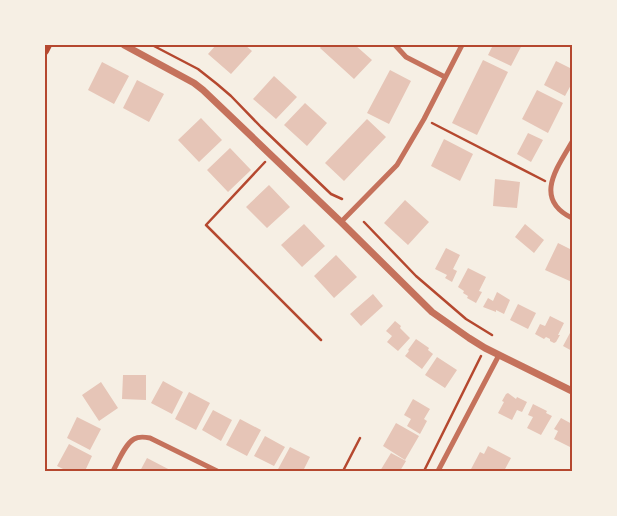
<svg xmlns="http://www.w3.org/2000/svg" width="617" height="516" font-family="Arial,sans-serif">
  <rect width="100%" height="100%" fill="#f6efe4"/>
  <!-- building -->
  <path fill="#e6c5b7" d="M216,45H245L252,51L231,74L208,54Z
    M322,45H355L372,60L354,79L320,48Z
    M493,45H522L511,66L488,55Z
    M483,60L508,72L477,135L452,123Z
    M556,61L572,69V83L565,96L544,85Z
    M102,62L129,76L114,104L88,90Z
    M390,70L411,81L389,124L367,113Z
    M274,76L297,97L276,119L253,99Z
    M137,80L164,94L149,122L123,108Z
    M537,90L563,103L548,133L522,119Z
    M305,103L327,123L307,146L284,125Z
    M201,118L222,140L199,162L178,140Z
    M367,119L386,137L344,181L325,163Z
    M528,133L543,140L531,162L517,154Z
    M444,139L473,154L460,181L431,166Z
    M230,148L251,170L228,192L207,170Z
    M495,179L520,182L517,208L493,206Z
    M269,185L290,207L267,228L246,207Z
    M405,200L429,222L408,245L384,223Z
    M304,224L325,246L302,267L281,245Z
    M525,224L544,240L534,253L515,237Z
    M558,243L572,250V282L545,270Z
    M446,248L460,255L453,269L457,271L452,282L445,278L447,275L435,269Z
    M336,255L357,277L334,298L314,276Z
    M468,268L486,277L479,291L482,292L476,303L467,298L468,296L463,293L464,291L458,287Z
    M497,292L510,300L504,314L496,310V312L483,307L488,298L493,301Z
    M373,294L383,306L361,326L350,314Z
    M518,304L536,313L528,329L510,320Z
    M550,316L564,323L558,335H560L556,342L554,343L550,341V339L546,337L544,339L535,334L540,324L545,326Z
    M395,321L401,326L400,328L410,338L398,351L387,342L392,336L386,331Z
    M571,331L572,332V351L563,346Z
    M416,339L429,348L428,350L433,354L422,369L405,356L409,351L408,350Z
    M437,357L457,370L445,388L425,375Z
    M123,375H146V400L122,399Z
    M163,381L183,392L172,414L151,403Z
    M101,382L118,408L99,421L82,395Z
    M189,392L210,403L196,430L175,419Z
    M508,393L516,399L517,397L527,402L522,412L517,410L512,420L498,413L504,402L502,401L506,394Z
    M413,399L430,409L424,419L427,421L420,434L407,426L411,419L404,415Z
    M533,404L547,411L546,413L552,416L541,435L527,428L533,417L528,415Z
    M213,410L232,420L221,441L202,430Z
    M77,417L101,429L90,450L67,438Z
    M561,418L572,424V443L570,447L554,439L558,431L554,429Z
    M240,419L261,430L247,456L226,445Z
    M396,423L419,436L405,460L383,446Z
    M265,436L285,447L274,466L254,456Z
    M69,444L92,456L85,471H67L57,466Z
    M488,446L511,458L504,471H470L480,452L484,454Z
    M290,447L310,457L303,471H277Z
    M391,453L406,461L400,471H380Z
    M147,458L172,471H140Z"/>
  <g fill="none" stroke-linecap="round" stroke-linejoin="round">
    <!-- path -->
    <path stroke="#b5482f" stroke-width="2.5" d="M152,45L198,69L217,84L231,96L261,127L331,194L342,199
      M432,123L545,181
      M265,162L206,225L321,340
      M364,222L416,276L466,319L492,335
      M343,471L360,438
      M424,471L481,356"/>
    <!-- minor -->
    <path stroke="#c5725c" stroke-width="5" d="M395,45L406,57L445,77
      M572,142C557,168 533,199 572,218
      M341,222L397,165L424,119L462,45
      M113,471C118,462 125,444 134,439C139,436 145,437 150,438L217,471
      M438,471L499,355"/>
    <!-- tertiary -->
    <path stroke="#c5725c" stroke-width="7" d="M124,45L194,83L203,90L341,222L432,312L469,338L485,348L572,391"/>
    <!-- secondary -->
    <path stroke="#b5482f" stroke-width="8" d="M45,51L48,45"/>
  </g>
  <!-- border -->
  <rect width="617" height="516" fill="none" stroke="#f6efe4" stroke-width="92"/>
  <rect x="46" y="46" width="525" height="424" fill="none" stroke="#b5482f" stroke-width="2"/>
</svg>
